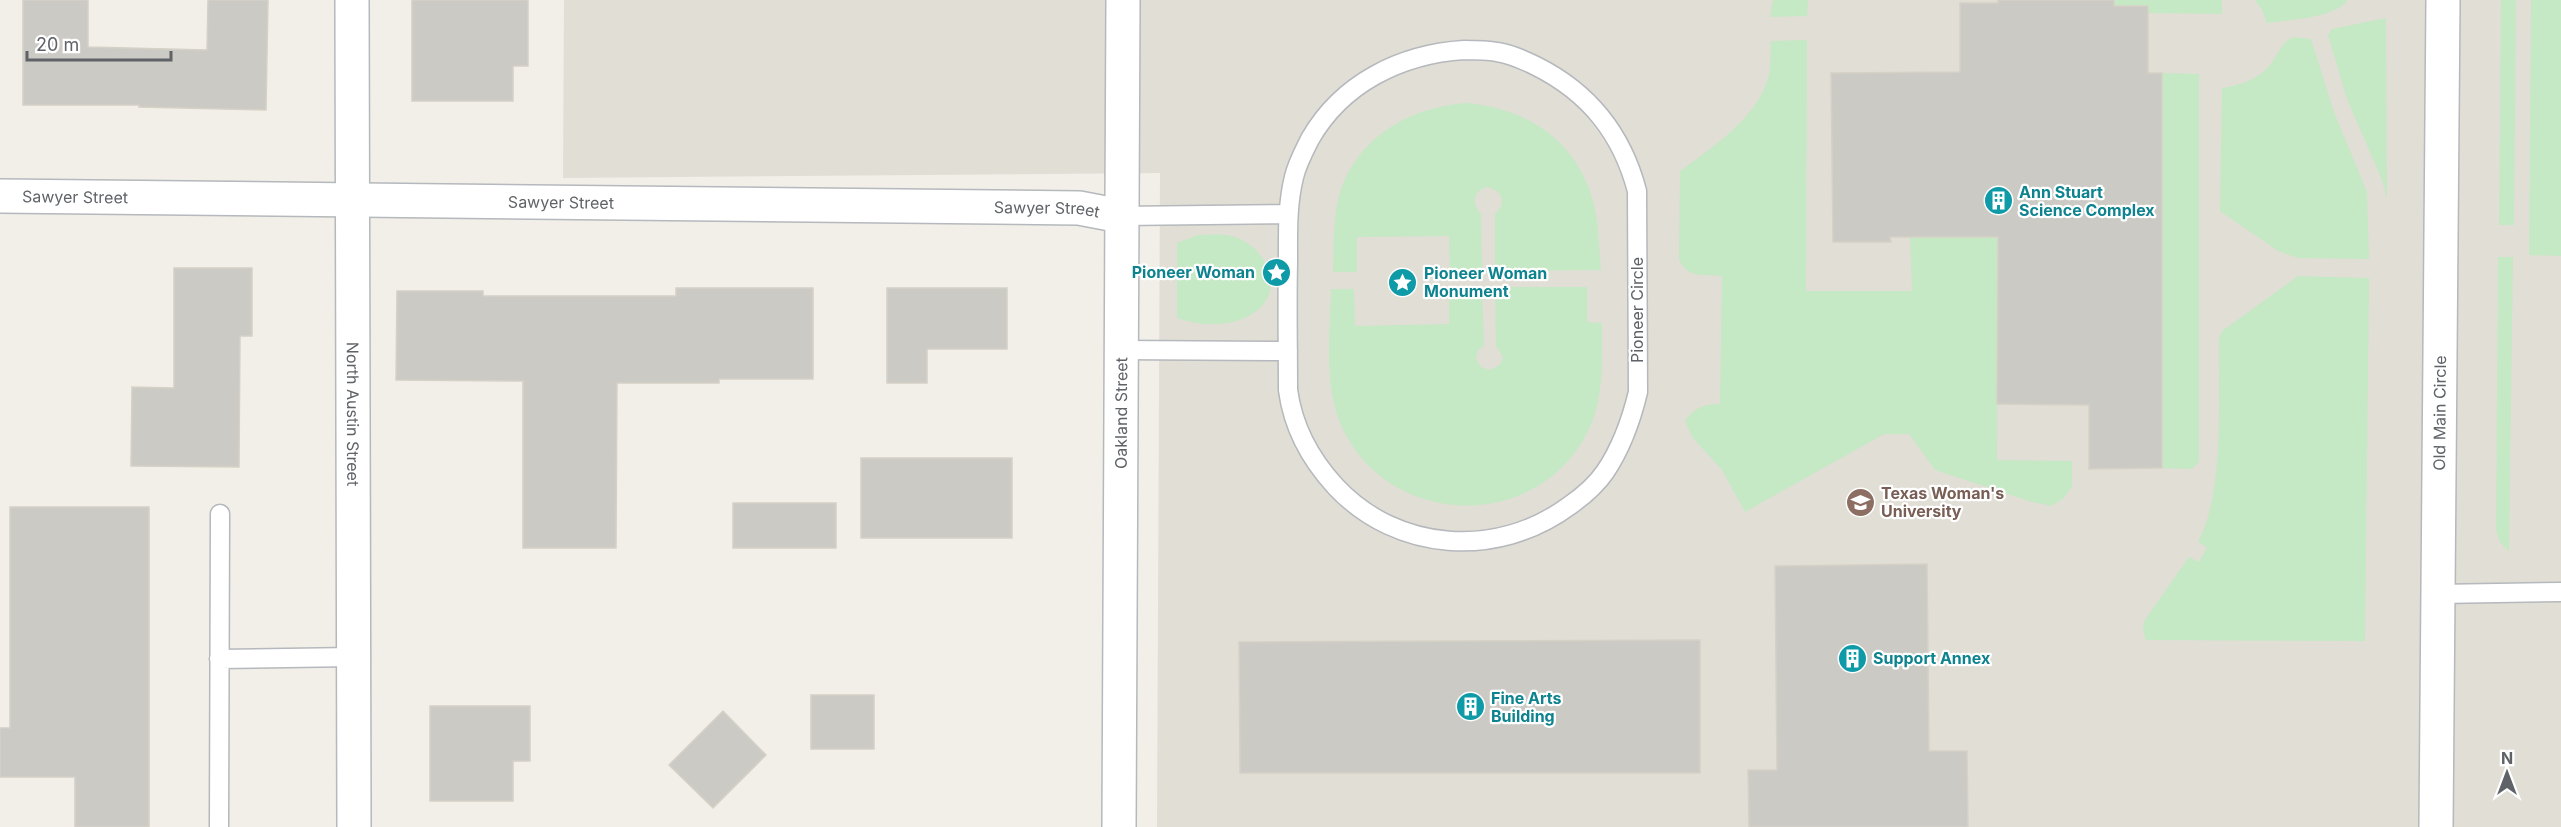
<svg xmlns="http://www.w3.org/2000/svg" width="2561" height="827" font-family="Inter,sans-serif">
  <rect width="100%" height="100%" fill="#f1efe8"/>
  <!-- education -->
  <path fill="#e1ded6" d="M564,0H2561V827H1157L1160,173L563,178Z"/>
  <!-- green -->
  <path fill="#c5e8c5" d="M1773,0H1808L1807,16L1770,17Z
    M2114,0H2222V14L2148,13L2147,6H2114Z
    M2255,0H2347C2338,18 2286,20 2267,23L2262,10Z
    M2501,0H2516L2514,225H2499Z
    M2531,0H2561V256L2529,255Z
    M2386,18L2387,199L2382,180L2347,99L2328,35L2332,29Z
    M2293,37L2311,39L2334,112L2367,192L2369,259L2298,258L2278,251L2220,211L2222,88C2241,85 2260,79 2272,62C2279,53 2282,42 2293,37Z
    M1807,40L1806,291H1912L1910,237H1998L1997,460L2072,461V486L2064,498L2051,506L2032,502L1935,470L1909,434H1884L1745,512L1722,470L1692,437L1685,421C1695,407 1704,404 1720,404L1722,276C1704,274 1687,279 1679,259L1680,171C1713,147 1760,116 1769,74C1771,63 1770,52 1771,41Z
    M2162,73L2199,74V462L2192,469L2162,468Z
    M1466,103C1528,108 1579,142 1594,205C1599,226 1599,248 1601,270L1495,271V214L1501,207L1502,198L1497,191L1488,187C1473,190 1471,204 1481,214L1482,272L1450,271L1449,236L1357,237V272H1333C1334,243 1332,209 1344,181C1366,132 1414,107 1466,103Z
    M1198,235C1210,235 1224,233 1235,237C1263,246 1284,283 1261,307C1240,328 1203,327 1177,318V243Z
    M2498,257H2513L2509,552L2500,542L2496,531Z
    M2298,276L2369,278L2365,641L2146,640L2143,631L2144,621L2189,557L2199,562L2207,547L2198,542C2225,492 2218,396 2219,339L2222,331Z
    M1482,287L1484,346L1478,350L1476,359L1481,367L1489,370L1500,365L1503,357L1496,346L1495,287H1587V322L1602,323C1602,364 1605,406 1582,442C1529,529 1397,526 1347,437C1322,393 1330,338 1331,289H1354L1355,326L1449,324V288Z"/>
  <!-- building -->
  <path fill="#cccac5" stroke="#d6d1c6" stroke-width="1.5" d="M23,0H88V47L207,50L208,0H268L266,110L139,107V105H23Z
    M412,0H528V66H513V101H412Z
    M1998,0H2114V6H2148V73H2162V468L2089,469V405L1997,404L1998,237H1890L1891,242H1833L1831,73L1960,72V3H1998Z
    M174,268H252V336H240L239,467L131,466L132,387L174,388Z
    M676,288H813V379H719V383H617L616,548H523V381L396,380L397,291H483V296H676Z
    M887,288H1007V349H927V383H887Z
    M861,458H1012V538H861Z
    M733,503H836V548H733Z
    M10,507H149V827H75V777H0V728H10Z
    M1927,564L1929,751H1967L1968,827H1749L1748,770H1777L1775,566Z
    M1700,640V773H1240L1239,642Z
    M811,695H874V749H811Z
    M430,706H530V761H513V801H430Z
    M723,711L766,755L713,808L669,765Z"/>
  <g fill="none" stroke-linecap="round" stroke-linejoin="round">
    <defs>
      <path id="service" d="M1464,50C1475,50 1487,50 1497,52C1510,54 1524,60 1536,66C1590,93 1622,134 1637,191L1638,392C1631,421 1622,447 1605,472C1596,485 1582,497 1569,506C1497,559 1397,552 1336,487C1311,460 1293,427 1288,390C1288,348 1287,305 1288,263C1288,234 1287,205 1294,177C1297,164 1304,151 1310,139C1342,83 1401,54 1464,50Z
        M1121,216L1288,214
        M1121,350L1288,351
        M2438,594L2561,592
        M219,659L353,657
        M219,827L220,514"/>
      <g id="minor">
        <path id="s1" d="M352,0L354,827"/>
        <path id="s2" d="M0,196L1079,208L1121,216"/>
        <path id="s3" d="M2436,827L2443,0"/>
      </g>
      <g id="tertiary">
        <path id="s4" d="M1119,827L1123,0"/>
      </g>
    </defs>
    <!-- service casing -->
    <use href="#service" stroke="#b5b8bc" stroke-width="21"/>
    <!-- minor casing -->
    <use href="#minor" stroke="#b5b8bc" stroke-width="36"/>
    <!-- tertiary casing -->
    <use href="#tertiary" stroke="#b5b8bc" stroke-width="36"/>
    <!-- service -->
    <use href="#service" stroke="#fff" stroke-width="18"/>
    <!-- minor -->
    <use href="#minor" stroke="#fff" stroke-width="33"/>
    <!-- tertiary -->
    <use href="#tertiary" stroke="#fff" stroke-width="33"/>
  </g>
  <!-- icons -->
  <defs>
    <symbol id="building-disc" viewBox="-11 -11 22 22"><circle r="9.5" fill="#0f9aa8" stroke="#fff"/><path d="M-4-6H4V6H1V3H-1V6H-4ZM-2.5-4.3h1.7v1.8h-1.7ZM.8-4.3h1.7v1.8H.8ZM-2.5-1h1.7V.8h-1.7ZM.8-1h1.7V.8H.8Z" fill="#fff"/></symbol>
    <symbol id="sight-disc" viewBox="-11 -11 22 22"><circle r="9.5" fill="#0f9aa8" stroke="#fff"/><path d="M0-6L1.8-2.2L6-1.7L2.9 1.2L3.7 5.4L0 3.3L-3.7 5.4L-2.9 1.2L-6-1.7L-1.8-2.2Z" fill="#fff"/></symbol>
    <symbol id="university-disc" viewBox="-11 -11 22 22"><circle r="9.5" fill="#8d6e63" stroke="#fff"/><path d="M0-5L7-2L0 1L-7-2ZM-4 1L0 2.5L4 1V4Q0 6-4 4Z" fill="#fff"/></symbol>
  </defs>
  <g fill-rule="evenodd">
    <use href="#building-disc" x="1982" y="184" width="33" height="33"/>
    <use href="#sight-disc" x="1260" y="256" width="33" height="33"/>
    <use href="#sight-disc" x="1386" y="266" width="33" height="33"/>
    <use href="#university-disc" x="1844" y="486" width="33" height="33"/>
    <use href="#building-disc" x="1836" y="642" width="33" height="33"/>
    <use href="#building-disc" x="1454" y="690" width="33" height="33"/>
  </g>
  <g text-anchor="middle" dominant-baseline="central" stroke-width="4.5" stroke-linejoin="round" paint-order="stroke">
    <!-- culture labels -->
    <g font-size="16" font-weight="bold" fill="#0d838f" stroke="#fff" text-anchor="start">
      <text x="2019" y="192">Ann Stuart<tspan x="2019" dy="18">Science Complex</tspan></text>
      <text x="1255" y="272" text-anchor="end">Pioneer Woman</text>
      <text x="1424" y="273">Pioneer Woman<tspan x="1424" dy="18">Monument</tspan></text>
      <text x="1873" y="658">Support Annex</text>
      <text x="1491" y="698">Fine Arts<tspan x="1491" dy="18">Building</tspan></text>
    </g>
    <!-- street labels -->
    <g font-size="16" fill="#5f6368" stroke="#fff">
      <text stroke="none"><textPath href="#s2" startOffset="75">Sawyer Street</textPath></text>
      <text stroke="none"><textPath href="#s2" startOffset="561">Sawyer Street</textPath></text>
      <text stroke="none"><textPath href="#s2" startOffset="1047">Sawyer Street</textPath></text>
      <text transform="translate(1637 310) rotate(-90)">Pioneer Circle</text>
      <text stroke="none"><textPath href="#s1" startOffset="414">North Austin Street</textPath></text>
      <text stroke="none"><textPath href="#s4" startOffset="414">Oakland Street</textPath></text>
      <text stroke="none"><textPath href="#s3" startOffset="414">Old Main Circle</textPath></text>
    </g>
    <!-- education labels -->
    <g font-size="16" font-weight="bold" fill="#785e54" stroke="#fff" text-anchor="start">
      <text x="1881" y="493">Texas Woman's<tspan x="1881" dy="18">University</tspan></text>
    </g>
  </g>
  <!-- north arrow -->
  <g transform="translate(2507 773)" stroke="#ffffff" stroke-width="4.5" paint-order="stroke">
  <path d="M0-4.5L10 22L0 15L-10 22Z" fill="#5f6368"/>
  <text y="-9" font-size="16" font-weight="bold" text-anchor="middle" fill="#5f6368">N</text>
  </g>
  <!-- scale -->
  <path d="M27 51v9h144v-9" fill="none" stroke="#5f6368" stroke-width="3"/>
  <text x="36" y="51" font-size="18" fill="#5f6368" stroke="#ffffff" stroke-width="4.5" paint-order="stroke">20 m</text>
</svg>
